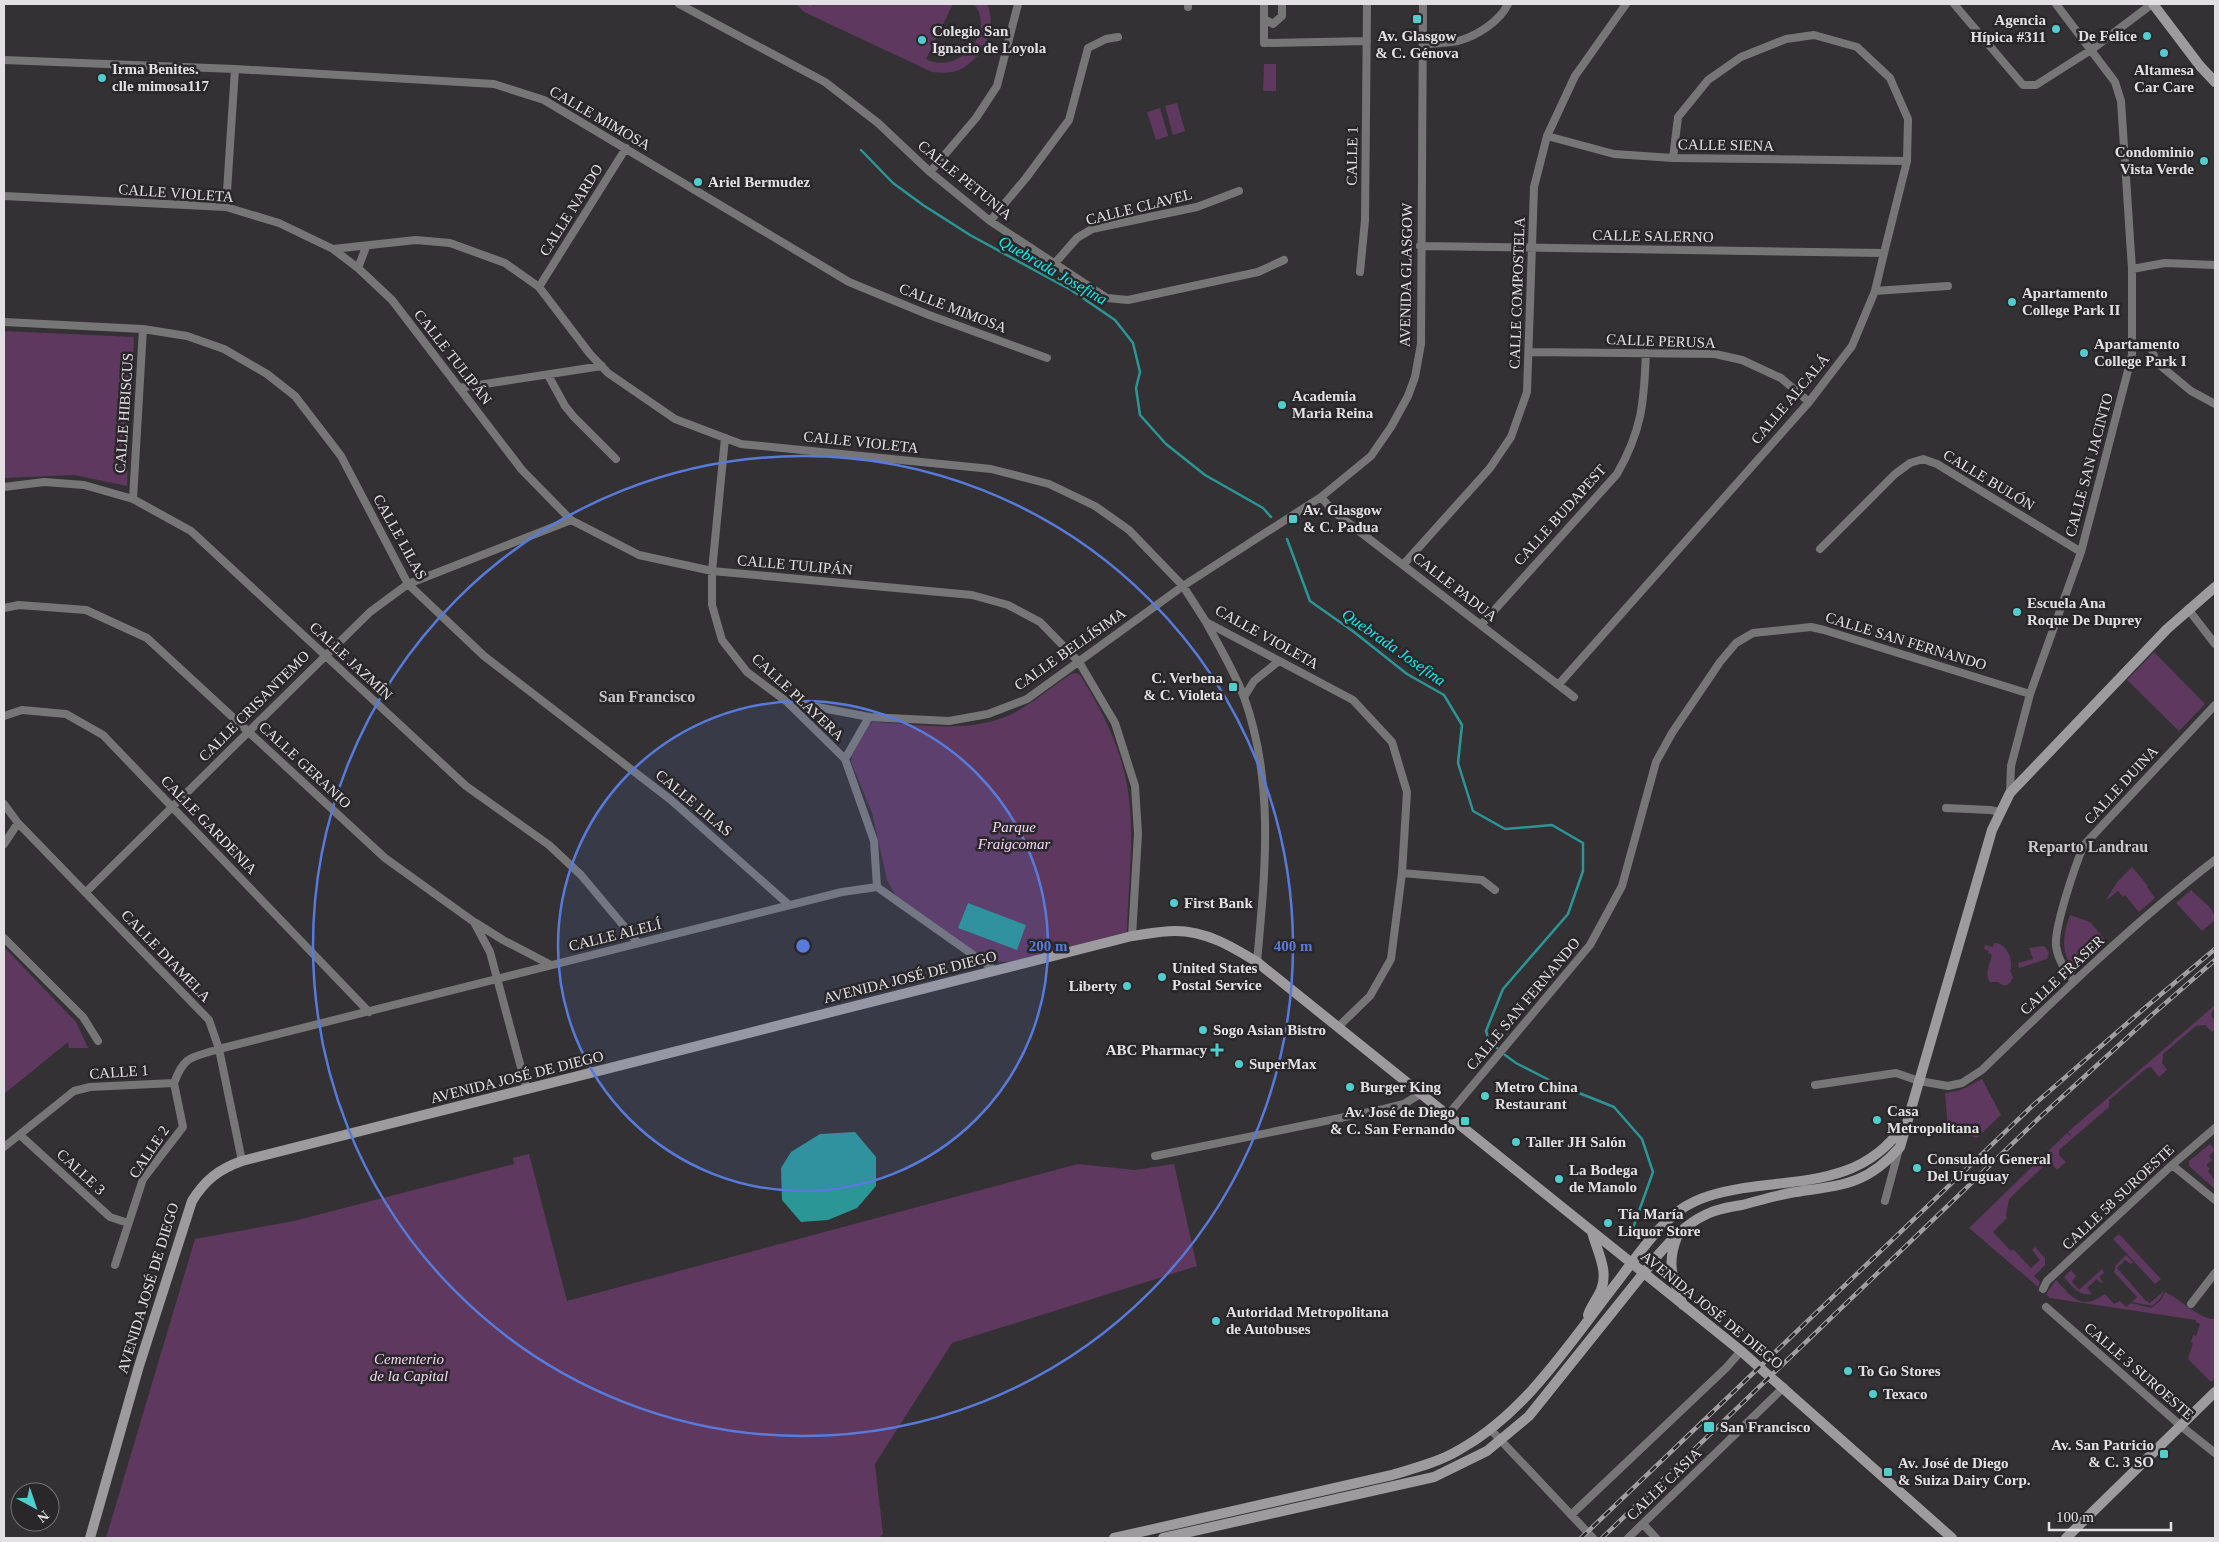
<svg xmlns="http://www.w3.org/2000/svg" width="2219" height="1542" font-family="'Times New Roman',serif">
  <rect width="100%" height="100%" fill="#343134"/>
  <!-- green -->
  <path fill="#5e385e" d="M796,4H810L814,6L816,4H953L926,59C957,76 997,33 974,4H987C998,27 984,56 963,68C953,74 942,73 932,72L804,12Z
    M1264,64H1276V91H1263Z
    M1177,103L1185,131L1173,135L1165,106Z
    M1160,108L1168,136L1156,140L1147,112Z
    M4,331L134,337L127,486L74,475L4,478Z
    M2154,652L2205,704L2179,731L2127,680Z
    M1076,673L1080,675C1102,710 1122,749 1128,791C1135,837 1128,886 1127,932L1010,962L996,961L976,953L895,895L887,880L872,813L851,762L852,755L869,725L873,722C919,724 966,734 1010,715C1029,706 1053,686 1071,674Z
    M2132,867L2148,886L2147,887L2155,898L2139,912L2125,895L2123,897L2118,891L2108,899L2107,898L2118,881Z
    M2191,890C2200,900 2215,907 2215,920L2202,931L2176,903Z
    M2070,915L2090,922L2106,941L2074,967C2059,953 2064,932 2070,915Z
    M1994,943C2007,942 2014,961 2010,971L2013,977L2010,983L2004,986L1998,982H1990C1984,973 1990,965 1992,955L1988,953L1989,951L1984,949L1985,945L1993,947Z
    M2044,946L2049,952L2047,959L2019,968L2018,963L2033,959L2029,948Z
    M4,947L76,1022L88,1048H69L68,1042L4,1094Z
    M2215,1005L2211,1016L2215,1021V1029L2212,1032L2205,1025L2196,1026L2163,1054L2162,1063L2167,1070L2159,1077L2151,1067L2147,1068L2109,1100V1107L2059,1150V1155L2066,1162L2057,1170L2052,1164H2046L2009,1199L2006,1216L2007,1218L1993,1232L2011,1251L2013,1249L2031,1268L2040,1260L2032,1250L2035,1247L2045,1258V1265L2034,1276L2040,1282L2038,1287L1969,1228L2067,1133L2072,1137L2068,1132Z
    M1982,1079L2001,1115L1977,1138L1948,1129L1945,1093L1961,1090Z
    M2210,1144L2215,1150L2209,1156L2212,1160L2206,1165L2210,1169L2208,1171L2215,1181V1189L2189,1166V1161Z
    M529,1154L567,1301L1078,1164L1135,1170L1174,1164L1197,1266L952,1343L875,1464L883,1534L879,1538H106L195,1239L294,1221L514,1164L513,1158Z
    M2119,1234L2161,1279L2155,1284L2113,1239Z
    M2126,1255L2133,1262L2131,1264L2125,1260L2117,1268L2145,1300L2150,1303L2164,1291L2160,1299L2152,1306L2132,1302L2137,1297L2114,1272L2116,1265Z
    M2102,1269L2104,1273L2099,1277L2103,1282L2101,1283L2097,1279L2087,1288L2092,1294C2079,1297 2071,1285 2064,1277L2071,1270L2076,1276L2072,1282L2079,1290Z
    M2056,1280C2073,1298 2081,1311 2105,1294L2114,1304L2120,1301L2126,1307L2131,1303L2151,1308L2161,1300L2165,1292C2181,1299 2198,1319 2215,1319V1379L2211,1382L2188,1359L2193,1343L2191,1342L2193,1335L2196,1336L2200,1324L2196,1322V1320L2050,1298L2046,1294Z"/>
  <!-- water -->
  <path fill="#2b9696" d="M968,903L1026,925L1017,950L958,928Z
    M855,1132L876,1157V1186L857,1208L828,1220L801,1222L782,1200L781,1168L791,1152L820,1134Z"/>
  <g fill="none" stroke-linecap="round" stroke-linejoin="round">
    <!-- stream -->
    <path stroke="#2b9696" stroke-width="2.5" d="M861,150L893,183L923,205L970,235L1071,290L1115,320L1133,343L1140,372L1136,388L1140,415L1166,444L1205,475L1263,508L1271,517
      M1287,539L1310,601L1354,632L1407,674L1444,695L1462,725L1458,763L1473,811L1505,829L1552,825L1583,843V871L1568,914L1503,989L1486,1031L1490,1043L1497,1048
      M1505,1055L1516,1063L1559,1085L1614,1107L1642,1139L1653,1172L1633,1228"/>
    <!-- street -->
    <path stroke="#777677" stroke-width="8" d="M679,4L825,82L878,123L930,172L990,221L1107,298L1128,300L1258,272L1284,260
      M1264,4V43L1367,41
      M1954,4L2023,85H2036L2091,50L2152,4
      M1188,7V4
      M1266,20L1273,24L1282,16V4
      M1423,45C1434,43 1447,43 1458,41C1477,36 1500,21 1508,4
      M4,60L235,69L494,84L544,100L849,282L929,315L1047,358
      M1547,136L1614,154L1673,158L1907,161
      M930,172L976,118L997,86L1018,4
      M4,196L226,207L279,223L333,249L416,240L450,243L505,263L539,287L590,354L608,373L675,419L741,444L991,469L1049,484L1095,506L1129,530L1183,586L1206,622L1353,700L1392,742L1407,792L1402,873L1391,959L1370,996L1338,1027
      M226,207L235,69
      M990,221L1026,178L1069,120L1088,48L1106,39L1118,37
      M1420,246L1884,253
      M333,249L358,268L392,300L522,470L571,520L639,555L712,571L972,595L1008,605L1040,622L1079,662L1115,723L1135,786L1138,834L1132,936
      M1055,263L1077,238L1092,229L1197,207L1239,191
      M358,268L366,247
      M2132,269L2165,263L2215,265
      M1360,272L1365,220L1367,4
      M539,287L626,148
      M1875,291L1948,286
      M4,322L143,329L187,336L224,349L267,374L295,396L341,456L408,584L484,656L671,800L789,905
      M2151,347L2156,362L2191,391L2215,404
      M1529,352L1715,354L1742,360L1781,378L1809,402
      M548,375L565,406L574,417L616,459
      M459,388L602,366
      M725,438L712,571V605L722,640L747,672L786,701L845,759L874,841L877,887
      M4,487L44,482L84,485L133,499L191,531L466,786L549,845L581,875L638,943
      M1321,497L1333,511L1574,697
      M133,499L143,329
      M1820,549L1895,474L1910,463L1923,459L1937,464L2081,552
      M1403,565L1490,468L1511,437L1527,392L1534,187L1547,136L1575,76L1626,4
      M4,608L19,605L86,610L147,638L385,858L474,922L490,952L527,1090
      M2188,609L2215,644
      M1206,622C1219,646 1234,671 1244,697C1275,783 1265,873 1257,962
      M1481,625L1617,474C1642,430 1644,403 1646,353
      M1559,684L1809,402L1852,346L1875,291L1884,253L1907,161L1908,119L1890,78L1857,47L1814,35L1786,39L1741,57L1708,80L1678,117L1673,158
      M1244,697L1254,681L1279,661
      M786,701L869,717L949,721L988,714L1027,699L1183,586L1321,497L1371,456L1391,427L1408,396L1415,377L1421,344L1423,4
      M4,716L22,710L66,714L103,735L369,1012
      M845,759L869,717
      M2010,793L2011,766L2030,694L2081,552L2132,355V269L2121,101L2115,82L2056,4
      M4,804L18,823L209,1020L219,1049L242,1161
      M1946,808L1990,810L2001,812
      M4,844L18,823
      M1402,873L1482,880L1495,890
      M86,892L370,612L408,584L571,520
      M476,923L503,940L551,965
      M4,938L83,1017L98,1041
      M2074,981C2065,970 2058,960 2056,946C2054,927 2076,863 2084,845L2215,705
      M174,1083C185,1054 192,1058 219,1049L842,892L877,887L996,971
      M1815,1085L1896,1073L1919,1081L1948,1086L1962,1083L1982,1070C2057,997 2132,924 2215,860
      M1447,1116L1590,945L1622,886L1656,762L1672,733L1720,662L1736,643L1753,633L1811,627L1824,630L2030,694
      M20,1135L110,1217L128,1223
      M4,1147L74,1091L90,1087L174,1083
      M1155,1156L1384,1109L1404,1104L1420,1094
      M2172,1165L2215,1200
      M1885,1201L1899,1149
      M115,1265L143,1179L183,1127L174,1083
      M2043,1289L2047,1281L2172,1165L2215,1128
      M2191,1304L2215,1273
      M2046,1307L2181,1426L2215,1453
      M1491,1430L1593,1538
      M1571,1515L1726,1368L1741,1351
      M1643,1524L1656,1538
      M1628,1538L1784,1387"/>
    <!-- secondary -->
    <path stroke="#9e9b9e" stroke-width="10" d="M2153,4L2200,66L2215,82
      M1677,1237C1666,1265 1673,1279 1683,1305
      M1588,1315C1591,1306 1597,1299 1601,1290C1609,1271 1597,1251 1592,1232
      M90,1538L139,1366L192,1201C205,1180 219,1169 242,1161L1132,936C1146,934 1161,931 1175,931C1206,931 1231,946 1257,962L1741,1351L1952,1538
      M1114,1538L1392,1475C1415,1468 1439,1462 1459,1450C1527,1412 1571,1341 1618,1281C1637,1256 1655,1229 1680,1210C1699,1196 1722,1192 1744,1188C1805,1179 1864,1183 1903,1126
      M1163,1538L1434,1477L1487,1451L1529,1416L1658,1255C1672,1239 1686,1224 1705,1215C1716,1209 1729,1207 1742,1205C1758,1201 1774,1196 1790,1193C1839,1185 1865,1187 1900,1147L1992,830L2010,793L2167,629L2215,587
      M2066,1538L2215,1392"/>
    <defs>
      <path id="rail" d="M1581,1538L2030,1108L2147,1006L2215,949
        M1602,1538L2038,1119L2153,1014L2215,960"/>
    </defs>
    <!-- rail casing -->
    <use href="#rail" stroke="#a09ea0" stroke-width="4.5"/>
    <!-- rail -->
    <use href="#rail" stroke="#2a272a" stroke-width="2.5" stroke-dasharray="8" stroke-linecap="butt"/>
  </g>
  <!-- distance rings -->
  <circle cx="803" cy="946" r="245" fill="#587adb" fill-opacity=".12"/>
  <g fill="none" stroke="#587adb" stroke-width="2.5">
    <circle cx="803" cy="946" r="245"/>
    <circle cx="803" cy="946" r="490"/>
  </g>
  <!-- markers -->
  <g fill="#52cdcd" stroke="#2a272a" stroke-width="2">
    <rect x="1412" y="14" width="10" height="10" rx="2.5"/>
    <circle cx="2056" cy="29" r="5"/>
    <circle cx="2147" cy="36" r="5"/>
    <circle cx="922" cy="40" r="5"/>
    <circle cx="2164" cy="53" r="5"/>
    <circle cx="102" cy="78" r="5"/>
    <circle cx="2204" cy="161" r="5"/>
    <circle cx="698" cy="182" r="5"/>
    <circle cx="2012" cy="302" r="5"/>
    <circle cx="2084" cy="353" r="5"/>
    <circle cx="1282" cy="405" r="5"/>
    <rect x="1288" y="514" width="10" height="10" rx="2.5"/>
    <circle cx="2017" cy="612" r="5"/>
    <rect x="1228" y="682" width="10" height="10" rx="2.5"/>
    <circle cx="1174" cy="903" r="5"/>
    <circle cx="1162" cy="977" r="5"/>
    <circle cx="1127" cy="986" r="5"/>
    <circle cx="1203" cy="1030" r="5"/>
    <path d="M1214.5 1042.5h5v5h5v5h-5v5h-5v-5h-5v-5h5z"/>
    <circle cx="1239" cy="1064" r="5"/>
    <circle cx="1350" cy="1087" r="5"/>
    <circle cx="1485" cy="1096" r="5"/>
    <circle cx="1877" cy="1120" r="5"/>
    <rect x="1460" y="1116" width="10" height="10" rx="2.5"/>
    <circle cx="1516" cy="1142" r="5"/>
    <circle cx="1917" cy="1168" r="5"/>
    <circle cx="1559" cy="1179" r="5"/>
    <circle cx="1608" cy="1223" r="5"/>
    <circle cx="1216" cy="1321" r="5"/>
    <circle cx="1848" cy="1371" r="5"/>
    <circle cx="1873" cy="1394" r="5"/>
    <rect x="1703" y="1421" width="12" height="12" rx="2.5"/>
    <rect x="2159" y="1449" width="10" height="10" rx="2.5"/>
    <rect x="1883" y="1467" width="10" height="10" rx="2.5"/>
  </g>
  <g text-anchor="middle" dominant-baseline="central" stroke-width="5" stroke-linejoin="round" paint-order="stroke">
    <!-- poi labels -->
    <g font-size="15" font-weight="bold" fill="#e2e0e2" stroke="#2a272a" text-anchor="start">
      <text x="2046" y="20" text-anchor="end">Agencia<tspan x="2046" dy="17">Hípica #311</tspan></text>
      <text x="932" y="31">Colegio San<tspan x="932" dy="17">Ignacio de Loyola</tspan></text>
      <text x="1417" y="36" text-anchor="middle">Av. Glasgow<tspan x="1417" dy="17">&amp; C. Génova</tspan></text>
      <text x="2137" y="36" text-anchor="end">De Felice</text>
      <text x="112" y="69">Irma Benites.<tspan x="112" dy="17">clle mimosa117</tspan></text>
      <text x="2164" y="70" text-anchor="middle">Altamesa<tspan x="2164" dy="17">Car Care</tspan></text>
      <text x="2194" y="152" text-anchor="end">Condominio<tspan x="2194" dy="17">Vista Verde</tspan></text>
      <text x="708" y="182">Ariel Bermudez</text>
      <text x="2022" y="293">Apartamento<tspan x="2022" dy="17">College Park II</tspan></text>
      <text x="2094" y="344">Apartamento<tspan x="2094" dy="17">College Park I</tspan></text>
      <text x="1292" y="396">Academia<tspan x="1292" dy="17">Maria Reina</tspan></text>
      <text x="1303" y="510">Av. Glasgow<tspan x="1303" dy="17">&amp; C. Padua</tspan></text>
      <text x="2027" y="603">Escuela Ana<tspan x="2027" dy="17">Roque De Duprey</tspan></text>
      <text x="1223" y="678" text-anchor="end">C. Verbena<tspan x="1223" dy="17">&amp; C. Violeta</tspan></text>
      <text x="1184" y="903">First Bank</text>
      <text x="1172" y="968">United States<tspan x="1172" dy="17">Postal Service</tspan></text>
      <text x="1117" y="986" text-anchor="end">Liberty</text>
      <text x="1213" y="1030">Sogo Asian Bistro</text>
      <text x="1207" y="1050" text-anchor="end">ABC Pharmacy</text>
      <text x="1249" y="1064">SuperMax</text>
      <text x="1360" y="1087">Burger King</text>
      <text x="1495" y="1087">Metro China<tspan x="1495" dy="17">Restaurant</tspan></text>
      <text x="1887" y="1111">Casa<tspan x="1887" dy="17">Metropolitana</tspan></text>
      <text x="1455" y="1112" text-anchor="end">Av. José de Diego<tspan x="1455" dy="17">&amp; C. San Fernando</tspan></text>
      <text x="1526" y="1142">Taller JH Salón</text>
      <text x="1927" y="1159">Consulado General<tspan x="1927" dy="17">Del Uruguay</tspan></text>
      <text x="1569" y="1170">La Bodega<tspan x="1569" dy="17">de Manolo</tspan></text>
      <text x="1618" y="1214">Tía María<tspan x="1618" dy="17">Liquor Store</tspan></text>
      <text x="1226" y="1312">Autoridad Metropolitana<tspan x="1226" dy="17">de Autobuses</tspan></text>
      <text x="1858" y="1371">To Go Stores</text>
      <text x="1883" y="1394">Texaco</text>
      <text x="1720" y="1427">San Francisco</text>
      <text x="2154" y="1445" text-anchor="end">Av. San Patricio<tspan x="2154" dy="17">&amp; C. 3 SO</tspan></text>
      <text x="1898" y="1463">Av. José de Diego<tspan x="1898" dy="17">&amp; Suiza Dairy Corp.</tspan></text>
    </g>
    <!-- street labels -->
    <g font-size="15" fill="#e2e0e2" stroke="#2a272a">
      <text transform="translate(600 118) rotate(30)">CALLE MIMOSA</text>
      <text transform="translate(1726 145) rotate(1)">CALLE SIENA</text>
      <text transform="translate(1352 156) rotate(-89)">CALLE 1</text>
      <text transform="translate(965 180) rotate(39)">CALLE PETUNIA</text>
      <text transform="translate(176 193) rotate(4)">CALLE VIOLETA</text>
      <text transform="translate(1139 207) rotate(-14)">CALLE CLAVEL</text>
      <text transform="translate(571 210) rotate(-58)">CALLE NARDO</text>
      <text transform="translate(1653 236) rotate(1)">CALLE SALERNO</text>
      <text transform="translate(1406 275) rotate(-89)">AVENIDA GLASGOW</text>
      <text transform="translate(1517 293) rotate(-88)">CALLE COMPOSTELA</text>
      <text transform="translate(953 308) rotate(21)">CALLE MIMOSA</text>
      <text transform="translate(1661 341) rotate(2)">CALLE PERUSA</text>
      <text transform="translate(453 357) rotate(52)">CALLE TULIPÁN</text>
      <text transform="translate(1790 399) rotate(-50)">CALLE ALCALÁ</text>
      <text transform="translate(124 413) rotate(-86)">CALLE HIBISCUS</text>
      <text transform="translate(861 442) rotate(6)">CALLE VIOLETA</text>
      <text transform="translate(2089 465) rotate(-75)">CALLE SAN JACINTO</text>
      <text transform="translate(1989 480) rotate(31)">CALLE BULÓN</text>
      <text transform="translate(1560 515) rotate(-48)">CALLE BUDAPEST</text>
      <text transform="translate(400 537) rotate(61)">CALLE LILAS</text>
      <text transform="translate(795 565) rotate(5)">CALLE TULIPÁN</text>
      <text transform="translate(1455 587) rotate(38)">CALLE PADUA</text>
      <text transform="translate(1267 637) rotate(29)">CALLE VIOLETA</text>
      <text transform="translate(1906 641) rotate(17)">CALLE SAN FERNANDO</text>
      <text transform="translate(1070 649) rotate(-35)">CALLE BELLÍSIMA</text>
      <text transform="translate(351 661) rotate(43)">CALLE JAZMÍN</text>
      <text transform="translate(798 697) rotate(43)">CALLE PLAYERA</text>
      <text transform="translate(254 706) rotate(-45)">CALLE CRISANTEMO</text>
      <text transform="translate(305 765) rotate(43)">CALLE GERANIO</text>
      <text transform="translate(2121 785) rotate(-47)">CALLE DUINA</text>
      <text transform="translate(694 803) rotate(40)">CALLE LILAS</text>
      <text transform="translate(209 825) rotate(46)">CALLE GARDENIA</text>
      <text transform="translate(615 935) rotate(-14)">CALLE ALELÍ</text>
      <text transform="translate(166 956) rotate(46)">CALLE DIAMELA</text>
      <text transform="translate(2062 975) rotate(-43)">CALLE FRASER</text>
      <text transform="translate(910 977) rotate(-14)">AVENIDA JOSÉ DE DIEGO</text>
      <text transform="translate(1523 1004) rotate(-50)">CALLE SAN FERNANDO</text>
      <text transform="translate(119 1072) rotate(-4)">CALLE 1</text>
      <text transform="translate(517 1077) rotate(-14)">AVENIDA JOSÉ DE DIEGO</text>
      <text transform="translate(149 1152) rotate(-56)">CALLE 2</text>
      <text transform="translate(81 1172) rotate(43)">CALLE 3</text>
      <text transform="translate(2118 1197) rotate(-43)">CALLE 58 SUROESTE</text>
      <text transform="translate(148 1288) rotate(-73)">AVENIDA JOSÉ DE DIEGO</text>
      <text transform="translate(1712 1310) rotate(39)">AVENIDA JOSÉ DE DIEGO</text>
      <text transform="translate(2139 1371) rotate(41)">CALLE 3 SUROESTE</text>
      <text transform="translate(1664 1484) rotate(-44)">CALLE CASIA</text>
    </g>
    <!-- park labels -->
    <g font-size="15" font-style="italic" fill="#f6d3f5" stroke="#2a272a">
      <text x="1014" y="827">Parque<tspan x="1014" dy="17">Fraigcomar</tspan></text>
      <text x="409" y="1359">Cementerio<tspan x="409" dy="17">de la Capital</tspan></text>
    </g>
    <!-- water labels -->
    <g font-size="16" font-style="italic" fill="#0cf0f0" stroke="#2a272a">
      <text transform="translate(1053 270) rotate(30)">Quebrada Josefina</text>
      <text transform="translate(1394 647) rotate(35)">Quebrada Josefina</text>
    </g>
    <!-- neighbourhood labels -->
    <g font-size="16" font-weight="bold" fill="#cac6ca" stroke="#2a272a">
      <text x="647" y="696">San Francisco</text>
      <text x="2088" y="846">Reparto Landrau</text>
    </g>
  </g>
  <circle cx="803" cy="946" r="8" fill="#587adb" stroke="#2a272a" stroke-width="2.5"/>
  <g font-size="15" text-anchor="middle" font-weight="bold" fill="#587adb" stroke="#2a272a" stroke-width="5" stroke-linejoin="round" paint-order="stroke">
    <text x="1048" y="951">200 m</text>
    <text x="1293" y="951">400 m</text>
  </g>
  <!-- border -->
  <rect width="2219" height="1542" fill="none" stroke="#e2e0e2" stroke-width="10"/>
  <!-- north arrow -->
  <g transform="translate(35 1507) rotate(140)"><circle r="24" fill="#2a272a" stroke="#747174"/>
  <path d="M0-4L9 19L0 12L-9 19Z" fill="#52cdcd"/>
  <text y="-8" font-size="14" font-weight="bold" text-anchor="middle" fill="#e2e0e2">N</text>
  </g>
  <!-- scale -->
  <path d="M2049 1522v8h122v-8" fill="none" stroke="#e2e0e2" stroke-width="2.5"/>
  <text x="2056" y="1522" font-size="15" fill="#e2e0e2" stroke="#2a272a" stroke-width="4" paint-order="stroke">100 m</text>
</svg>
